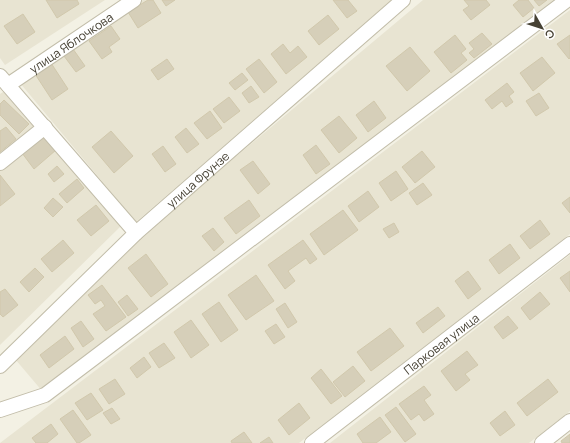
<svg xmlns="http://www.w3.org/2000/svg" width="570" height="443" font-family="Manrope,sans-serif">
  <rect width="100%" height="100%" fill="#f3f1e4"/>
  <!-- residential -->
  <path fill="#e8e4d2" d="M0,0H105L5,65L0,58Z
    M143,0H392L136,222L20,83Z
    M423,0H555L43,392L15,359L153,226Z
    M570,10V234L299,443H0Z
    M6,90L39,126L0,156V94Z
    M45,130L121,226L0,345V166Z
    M570,255V411L529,443H330Z"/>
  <!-- building -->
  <path fill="#d6cfb9" stroke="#d1c8ac" d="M46,0H77L79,4L57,18Z
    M148,0H153L161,13L138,28L128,12Z
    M162,0H175L166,6Z
    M333,0H348L357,11L347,18Z
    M464,0H486L490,5L471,20L463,10L469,6Z
    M519,0H528L534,8L523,17L513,5Z
    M534,0H547L539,6Z
    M23,14L35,32L17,44L4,26Z
    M328,15L339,29L319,45L308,31Z
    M111,26L120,39L109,47L112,52L102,59L89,41Z
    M482,33L492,44L474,58L469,53L474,49L469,43Z
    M455,35L466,49L461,53L467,60L451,73L434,52Z
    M570,35V58L569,59L557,44Z
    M283,44L290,53L298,46L307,57L286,74L271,54Z
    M410,47L430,71L407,91L386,66Z
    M73,49L85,66L76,72L64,56Z
    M542,57L555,73L533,91L520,73Z
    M167,59L174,69L158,80L151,70Z
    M259,59L277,82L264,93L246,69Z
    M51,63L68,89L52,100L35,74Z
    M242,73L248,80L235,90L229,83Z
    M507,83L514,92L509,96L513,102L506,107L502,101L492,109L485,100Z
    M251,86L259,97L249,103L242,93Z
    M539,93L549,108L536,116L526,101Z
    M229,97L240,111L224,123L213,109Z
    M4,100L29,124L19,134L0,115V104Z
    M374,101L386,118L368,132L356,115Z
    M210,111L222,128L207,139L194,123Z
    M339,116L357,138L339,153L321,130Z
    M6,127L16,139L0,152V131Z
    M186,128L199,144L187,153L175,137Z
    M111,131L133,156L114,173L92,147Z
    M43,135L56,150L34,169L22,153Z
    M316,145L330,164L316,174L303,155Z
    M163,146L176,164L165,172L152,154Z
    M422,151L435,167L415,183L402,167Z
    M253,161L270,184L258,194L240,170Z
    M57,166L64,174L54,182L48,174Z
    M396,171L408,189L391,201L379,183Z
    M0,175L15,194L0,206Z
    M77,179L84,188L67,203L59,194Z
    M423,183L432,195L417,205L409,193Z
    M368,191L379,207L359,222L348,206Z
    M570,197V213L562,203Z
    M53,198L63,207L53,217L44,208Z
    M249,200L260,216L236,234L224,218Z
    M96,205L109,221L91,236L77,220Z
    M343,210L358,230L324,255L310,234Z
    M540,220L550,234L530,249L520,236Z
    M394,223L399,232L389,238L383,229Z
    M213,228L224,242L214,251L202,236Z
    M63,240L74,253L52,272L41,259Z
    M303,240L317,259L310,264L306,258L288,271L295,281L285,289L268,265Z
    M510,244L520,258L499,274L489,260Z
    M146,254L168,284L151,297L128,268Z
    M35,268L44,277L29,292L20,282Z
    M468,271L481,289L468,299L455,281Z
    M570,271V292L560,278Z
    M256,275L274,301L246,320L228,295Z
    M102,285L126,317L106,331L93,314L105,306L101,300L95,304L88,295Z
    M5,289L18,305L3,317L0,314V292Z
    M540,292L550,304L530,320L521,308Z
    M127,295L138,309L128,316L118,302Z
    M219,302L238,330L221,342L202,314Z
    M285,303L297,322L288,328L276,309Z
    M438,307L445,316L423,333L416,323Z
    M508,316L518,328L503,339L494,327Z
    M191,320L209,345L191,358L174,332Z
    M81,321L94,339L83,347L71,328Z
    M276,324L285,337L274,344L265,331Z
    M390,328L404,346L371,371L357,352Z
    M65,336L74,349L49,368L40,355Z
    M164,343L175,358L159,368L149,353Z
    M467,351L478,365L465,374L470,380L456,391L441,371Z
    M144,357L151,367L137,378L130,368Z
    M353,366L365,381L345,397L333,382Z
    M321,369L342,396L331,404L311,378Z
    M115,379L125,394L109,404L99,389Z
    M548,379L558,392L527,416L517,403Z
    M424,386L431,395L424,400L434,414L424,421L419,414L411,420L399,404Z
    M91,393L103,410L87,420L75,403Z
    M299,403L310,418L289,435L278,420Z
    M396,407L416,434L405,442L385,415Z
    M112,408L120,419L111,424L103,413Z
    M73,410L91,435L79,443H77L60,419Z
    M505,411L515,425L500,436L490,423Z
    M380,417L391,432L376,443H363L357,434Z
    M51,424L58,434L47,443H36L32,438Z
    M244,432L252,443H232L231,441Z
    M570,434V443H562L561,441Z
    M269,437L273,443H260Z"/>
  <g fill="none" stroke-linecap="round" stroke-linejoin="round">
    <defs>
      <g id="street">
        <path d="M0,76L136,233"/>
        <path id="s1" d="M8,85L134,0"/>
        <path d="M0,163L45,127"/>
        <path id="s2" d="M0,366L136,233L403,0"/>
        <path d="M0,410L45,395L567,0"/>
        <path id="s3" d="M312,443L570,244"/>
        <path d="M542,443L570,421"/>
      </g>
    </defs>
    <!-- street casing -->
    <use href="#street" stroke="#c2bda9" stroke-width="16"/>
    <!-- street -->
    <use href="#street" stroke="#fff" stroke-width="14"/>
  </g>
  <g text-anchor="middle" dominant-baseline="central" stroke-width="4" stroke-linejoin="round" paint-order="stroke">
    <!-- street labels -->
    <g font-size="12" fill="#464134" stroke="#fff">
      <text stroke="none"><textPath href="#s1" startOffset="76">улица Яблочкова</textPath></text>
      <text stroke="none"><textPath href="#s2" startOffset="272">улица Фрунзе</textPath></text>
      <text stroke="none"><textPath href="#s3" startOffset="163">Парковая улица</textPath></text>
    </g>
  </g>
  <!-- north arrow -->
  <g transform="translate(542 28) rotate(129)" stroke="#ffffff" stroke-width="3" paint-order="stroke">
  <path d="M0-3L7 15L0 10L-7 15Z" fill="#464134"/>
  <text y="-6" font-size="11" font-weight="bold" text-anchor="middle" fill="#464134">С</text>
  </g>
</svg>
